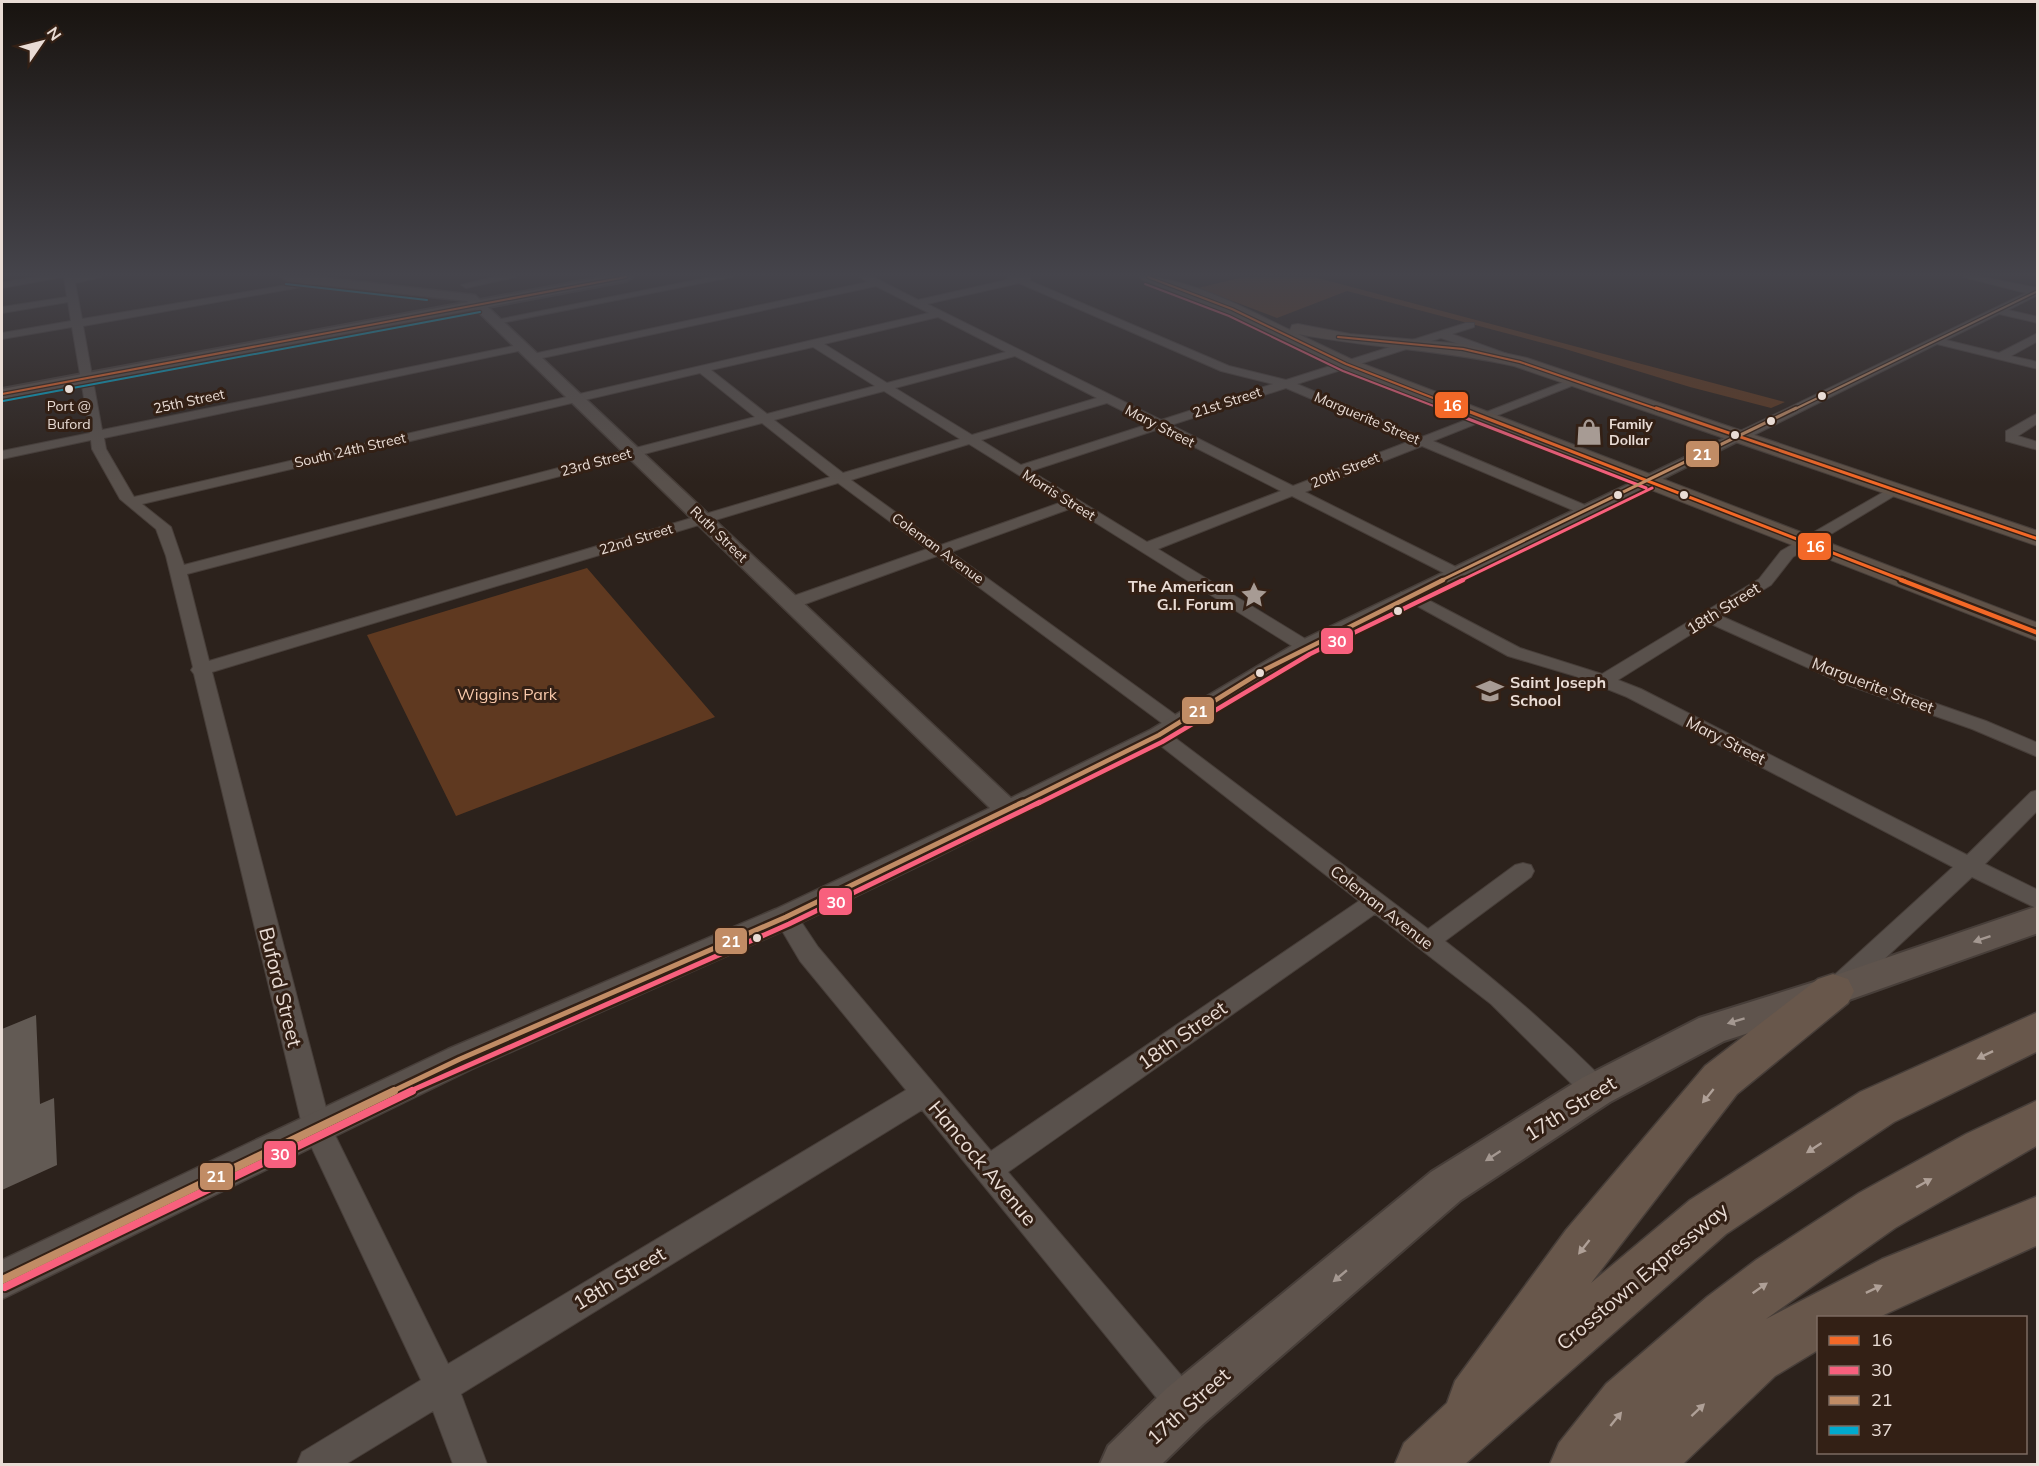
<svg xmlns="http://www.w3.org/2000/svg" width="2039" height="1466" font-family="Mulish,sans-serif">
  <rect width="100%" height="100%" fill="#2c221c"/>
  <!-- green -->
  <path fill="#5f3920" d="M1243,277H1314L1785,402L1771,408L1690,387L1562,348L1347,291L1277,318L1198,288Z
    M587,568L715,717L456,816L367,635Z"/>
  <!-- building -->
  <path fill="#625a54" d="M36,1015L40,1104L54,1098L57,1165L2,1190V1029Z"/>
  <g fill="none" stroke-linecap="round" stroke-linejoin="round">
    <defs>
      <path id="minor" d="M37,277H62L2,288V282Z
        M64,277H101L75,283L82,319L324,279L329,282L83,326L102,430L523,344L529,347L523,350L104,438L106,449L134,497L929,313L876,286L533,360L527,357L533,354L868,282L860,277H873L918,300L1011,279L1008,277H1030V281L1229,366L1286,380L1466,323H1474V327L1452,334L1510,355V359H1502L1441,338L1297,384L1422,437L1574,378L1584,381L1433,441L1592,508L1594,511L1592,514H1582L1422,446L1305,492L1462,570L1464,573L1462,576H1450L1292,496L1158,549L1312,643L1315,647L1312,651H1300L1072,508L951,552L1184,721L1187,725L1184,729H1170L937,556L797,607H785L783,603L785,599L927,549L838,483L212,672L331,1127L448,1364L906,1090L800,961L774,917L778,911L786,908L794,911L818,947L991,1151L1359,901L1152,739L1149,735L1152,731H1166L1428,929L1515,865L1523,863L1531,865L1534,871L1531,877L1445,941C1502,985 1555,1031 1606,1082L1610,1090L1606,1098L1596,1102L1586,1098L1491,1004L1375,914L1008,1172L1197,1394L1202,1406L1197,1418L1185,1423L1173,1418L922,1110L461,1394L487,1464H453L433,1411L346,1464H297L302,1452L421,1380L303,1129L194,674L191,670L193,667L166,556L156,529L120,499L92,449L91,440L2,459V451L90,433L72,327L2,339V333L71,321L68,302L2,313V307L67,297ZM1019,283L1221,371L1273,384L1161,420L927,304ZM938,317L1006,352L887,383L824,344ZM813,347L875,386L767,414L711,370ZM1015,356L1097,398L972,435L895,388ZM700,373L755,417L184,565L171,527L142,504ZM1286,388L1410,441L1293,486L1171,425ZM884,391L960,439L843,473L774,420ZM1107,403L1149,424L1021,465L981,440ZM762,423L830,477L209,661L187,574ZM1159,429L1281,491L1147,542L1031,471ZM969,444L1062,502L941,545L851,480Z
        M494,277H515L466,288L461,285Z
        M711,277H732L496,324L491,321Z
        M1964,277H1982L2038,288V295L2008,310L2038,317V323L1999,314L1946,340L1999,353L2038,333V341L2011,356L2038,362V369L1937,344L1744,440H1734V434L2026,293Z
        M2038,413V423L2018,436L2038,442V450L2006,441V431Z
        M1894,486L1901,490L1899,493L1793,557L1771,585L1721,616L1854,675L1986,721L2038,743V757L1972,729L1842,683L1709,623L1618,680L1641,689L1967,855L2031,792L2038,790V810L1985,864L2038,890V909L1972,877L1848,993L1839,996L1830,993L1827,986L1830,979L1953,867L1627,697L1575,676L1508,656L1399,596L1401,592H1413L1520,648L1602,674L1759,579L1781,551Z"/>
      <path id="tertiary" d="M281,277H319L475,295L1011,798L1150,730L1298,642L1733,434L1739,432L1747,437L1314,652L1168,740L931,860L796,925L472,1069L2,1299V1260L448,1049L776,909L990,808L467,301L287,281Z"/>
      <path id="secondary" d="M603,277H633L626,281L2,399V389Z
        M2038,906V933L1846,1001L1724,1041L1610,1102L1461,1200L1203,1424L1162,1464H1100L1108,1446L1167,1388L1431,1172L1582,1078L1699,1018L1830,977Z"/>
      <path id="primary" d="M1140,277C1189,277 1246,309 1290,330L1292,325L1298,324L1350,334L1463,344L1527,358L2038,531V546L1514,366C1443,350 1370,348 1298,334L1353,360L2038,623V641L1339,368L1226,313L1143,280Z"/>
      <path id="motorway" d="M1833,974L1848,979L1854,991L1848,1003L1737,1094L1591,1283L1690,1200L1860,1092L2038,1012V1051L1894,1122L1726,1234L1465,1464H1395L1404,1443L1447,1403L1455,1381L1566,1230L1705,1066L1818,979Z
        M2038,1100V1145L1895,1228L1766,1319L1882,1259L2038,1196V1245L1877,1318H1818V1350L1775,1376L1683,1464H1550L1559,1443L1606,1384L1707,1297L1756,1260L1859,1193L1966,1134Z"/>
    </defs>
    <!-- minor casing -->
    <use href="#minor" stroke="#473e39" stroke-width="2"/>
    <!-- tertiary casing -->
    <use href="#tertiary" stroke="#473e39" stroke-width="3"/>
    <!-- secondary casing -->
    <use href="#secondary" stroke="#473e39" stroke-width="4"/>
    <!-- primary casing -->
    <use href="#primary" stroke="#473e39" stroke-width="2"/>
    <!-- motorway casing -->
    <use href="#motorway" stroke="#473e39" stroke-width="3"/>
    <!-- minor -->
    <use href="#minor" fill="#59514c" fill-rule="evenodd"/>
    <!-- tertiary -->
    <use href="#tertiary" fill="#59514c" fill-rule="evenodd"/>
    <!-- secondary -->
    <use href="#secondary" fill="#5f544d" fill-rule="evenodd"/>
    <!-- primary -->
    <use href="#primary" fill="#5f5248" fill-rule="evenodd"/>
    <!-- motorway -->
    <use href="#motorway" fill="#68574b" fill-rule="evenodd"/>
    <defs>
      <path id="bus-1-far2" d="M1148,277L1232,309L1346,364L1464,410
        M1338,337L1463,349L1520,362L1660,410
        M2,394L626,277"/>
      <path id="bus-1-far1" d="M1460,408L1905,581
        M1656,408L2038,539"/>
      <path id="bus-1" d="M1901,580L2038,633"/>
      <path id="bus-2-far4" d="M1145,284L1229,316L1343,371L1444,410"/>
      <path id="bus-2-far3" d="M1440,408L1646,488
        M1460,581L1652,488"/>
      <path id="bus-2-far2" d="M1037,804L1162,742L1310,654L1463,580"/>
      <path id="bus-2-far1" d="M408,1092L789,924L1040,802"/>
      <path id="bus-2" d="M5,1287L412,1091"/>
      <path id="bus-3-far4" d="M1793,410L2038,291"/>
      <path id="bus-3-far3" d="M1440,581L1796,408"/>
      <path id="bus-3-far2" d="M1020,804L1159,735L1266,669L1443,580"/>
      <path id="bus-3-far1" d="M391,1092L460,1059L786,917L1023,802"/>
      <path id="bus-3" d="M2,1280L394,1091"/>
      <path id="bus-4" d="M286,284L427,300
        M3,401L480,312"/>
    </defs>
    <!-- bus-1-far2 casing -->
    <use href="#bus-1-far2" stroke="#332015" stroke-width="4.5"/>
    <!-- bus-1-far1 casing -->
    <use href="#bus-1-far1" stroke="#332015" stroke-width="6"/>
    <!-- bus-1 casing -->
    <use href="#bus-1" stroke="#332015" stroke-width="9"/>
    <!-- bus-2-far4 casing -->
    <use href="#bus-2-far4" stroke="#332015" stroke-width="4.5"/>
    <!-- bus-2-far3 casing -->
    <use href="#bus-2-far3" stroke="#332015" stroke-width="6"/>
    <!-- bus-2-far2 casing -->
    <use href="#bus-2-far2" stroke="#332015" stroke-width="9"/>
    <!-- bus-2-far1 casing -->
    <use href="#bus-2-far1" stroke="#332015" stroke-width="10"/>
    <!-- bus-2 casing -->
    <use href="#bus-2" stroke="#332015" stroke-width="12"/>
    <!-- bus-3-far4 casing -->
    <use href="#bus-3-far4" stroke="#332015" stroke-width="4.5"/>
    <!-- bus-3-far3 casing -->
    <use href="#bus-3-far3" stroke="#332015" stroke-width="6"/>
    <!-- bus-3-far2 casing -->
    <use href="#bus-3-far2" stroke="#332015" stroke-width="9"/>
    <!-- bus-3-far1 casing -->
    <use href="#bus-3-far1" stroke="#332015" stroke-width="10"/>
    <!-- bus-3 casing -->
    <use href="#bus-3" stroke="#332015" stroke-width="12"/>
    <!-- bus-4 casing -->
    <use href="#bus-4" stroke="#332015" stroke-width="4.5"/>
    <!-- bus-1-far2 -->
    <use href="#bus-1-far2" stroke="#f36827" stroke-width="2"/>
    <!-- bus-1-far1 -->
    <use href="#bus-1-far1" stroke="#f36827" stroke-width="3"/>
    <!-- bus-1 -->
    <use href="#bus-1" stroke="#f36827" stroke-width="4.5"/>
    <!-- bus-2-far4 -->
    <use href="#bus-2-far4" stroke="#f8607d" stroke-width="2"/>
    <!-- bus-2-far3 -->
    <use href="#bus-2-far3" stroke="#f8607d" stroke-width="3"/>
    <!-- bus-2-far2 -->
    <use href="#bus-2-far2" stroke="#f8607d" stroke-width="4.5"/>
    <!-- bus-2-far1 -->
    <use href="#bus-2-far1" stroke="#f8607d" stroke-width="5"/>
    <!-- bus-2 -->
    <use href="#bus-2" stroke="#f8607d" stroke-width="8"/>
    <!-- bus-3-far4 -->
    <use href="#bus-3-far4" stroke="#c18c65" stroke-width="2"/>
    <!-- bus-3-far3 -->
    <use href="#bus-3-far3" stroke="#c18c65" stroke-width="3"/>
    <!-- bus-3-far2 -->
    <use href="#bus-3-far2" stroke="#c18c65" stroke-width="4.5"/>
    <!-- bus-3-far1 -->
    <use href="#bus-3-far1" stroke="#c18c65" stroke-width="5"/>
    <!-- bus-3 -->
    <use href="#bus-3" stroke="#c18c65" stroke-width="8"/>
    <!-- bus-4 -->
    <use href="#bus-4" stroke="#00a9ce" stroke-width="2"/>
  </g>
  <!-- one-way arrows -->
  <defs><path id="oneway-solid" d="M-6-.8H1V-3.2L6.5 0L1 3.2V.8H-6Z" transform="scale(1.5)"/></defs>
  <g fill="#a49891">
    <use href="#oneway-solid" transform="translate(1982 939) rotate(161)"/>
    <use href="#oneway-solid" transform="translate(1736 1021) rotate(163)"/>
    <use href="#oneway-solid" transform="translate(1493 1156) rotate(147)"/>
    <use href="#oneway-solid" transform="translate(1340 1276) rotate(140)"/>
  </g>
  <g fill="#afa097">
    <use href="#oneway-solid" transform="translate(1985 1055) rotate(154)"/>
    <use href="#oneway-solid" transform="translate(1708 1096) rotate(129)"/>
    <use href="#oneway-solid" transform="translate(1814 1148) rotate(147)"/>
    <use href="#oneway-solid" transform="translate(1924 1183) rotate(-29)"/>
    <use href="#oneway-solid" transform="translate(1584 1247) rotate(128)"/>
    <use href="#oneway-solid" transform="translate(1760 1288) rotate(-35)"/>
    <use href="#oneway-solid" transform="translate(1874 1289) rotate(-25)"/>
    <use href="#oneway-solid" transform="translate(1698 1410) rotate(-43)"/>
    <use href="#oneway-solid" transform="translate(1616 1419) rotate(-51)"/>
  </g>
  <!-- sky -->
  <linearGradient id="sky" x2="0" y2="1"><stop stop-color="#18130f"/><stop offset="0.57" stop-color="#45444b"/><stop offset="1" stop-color="#45444b" stop-opacity="0"/></linearGradient>
  <rect width="2039" height="482" fill="url(#sky)"/>
  <!-- icons -->
  <defs>
    <symbol id="shop-bare" viewBox="-9 -9 18 18"><path d="M-5-2.5h2.3a2.7 3.5 0 0 1 5.4 0H5L5.5 6h-11ZM-1.5-2.5h3a1.5 2.3 0 0 0-3 0Z" fill="#a79b94" stroke="#332015" stroke-width="2.5" paint-order="stroke"/></symbol>
    <symbol id="sight-bare" viewBox="-9 -9 18 18"><path d="M0-6L1.8-2.2L6-1.7L2.9 1.2L3.7 5.4L0 3.3L-3.7 5.4L-2.9 1.2L-6-1.7L-1.8-2.2Z" fill="#a79b94" stroke="#332015" stroke-width="2.5" paint-order="stroke"/></symbol>
    <symbol id="school-bare" viewBox="-9 -9 18 18"><path d="M0-5L7-2L0 1L-7-2ZM-4 1L0 2.5L4 1V4Q0 6-4 4Z" fill="#a79b94" stroke="#332015" stroke-width="2.5" paint-order="stroke"/></symbol>
  </defs>
  <g fill-rule="evenodd">
    <use href="#shop-bare" x="1570" y="413" width="38" height="38"/>
    <use href="#sight-bare" x="1235" y="576" width="38" height="38"/>
    <use href="#school-bare" x="1471" y="672" width="38" height="38"/>
  </g>
  <!-- markers -->
  <g fill="#e9dcd5" stroke="#332015" stroke-width="2">
    <circle cx="69" cy="389" r="5"/>
    <circle cx="1822" cy="396" r="5"/>
    <circle cx="1771" cy="421" r="5"/>
    <circle cx="1735" cy="435" r="5"/>
    <circle cx="1618" cy="495" r="5"/>
    <circle cx="1684" cy="495" r="5"/>
    <circle cx="1398" cy="611" r="5"/>
    <circle cx="1260" cy="673" r="5"/>
    <circle cx="757" cy="938" r="5"/>
  </g>
  <g text-anchor="middle" dominant-baseline="central" stroke-width="6" stroke-linejoin="round" paint-order="stroke">
    <!-- far-street labels -->
    <g font-size="14" fill="#e9dcd5" stroke="#332015">
      <text transform="translate(189 401) rotate(-12)">25th Street</text>
      <text transform="translate(1227 402) rotate(-18)">21st Street</text>
      <text transform="translate(1367 418) rotate(23)">Marguerite Street</text>
      <text transform="translate(1160 426) rotate(27)">Mary Street</text>
      <text transform="translate(350 450) rotate(-13)">South 24th Street</text>
      <text transform="translate(596 462) rotate(-15)">23rd Street</text>
      <text transform="translate(1345 470) rotate(-22)">20th Street</text>
      <text transform="translate(1059 495) rotate(32)">Morris Street</text>
      <text transform="translate(719 534) rotate(44)">Ruth Street</text>
      <text transform="translate(636 539) rotate(-17)">22nd Street</text>
      <text transform="translate(938 548) rotate(36)">Coleman Avenue</text>
    </g>
    <!-- bus labels -->
    <g font-size="14" fill="#e9dcd5" stroke="#332015">
      <text x="69" y="406">Port @<tspan x="69" dy="18">Buford</tspan></text>
    </g>
    <!-- far-poi labels -->
    <g font-size="14" font-weight="bold" fill="#e9dcd5" stroke="#332015" text-anchor="start">
      <text x="1609" y="424">Family<tspan x="1609" dy="16">Dollar</tspan></text>
    </g>
    <!-- poi labels -->
    <g font-size="16" font-weight="bold" fill="#e9dcd5" stroke="#332015" text-anchor="end">
      <text x="1234" y="586">The American<tspan x="1234" dy="18">G.I. Forum</tspan></text>
      <text x="1510" y="682" text-anchor="start">Saint Joseph<tspan x="1510" dy="18">School</tspan></text>
    </g>
    <!-- street labels -->
    <g font-size="16" fill="#e9dcd5" stroke="#332015">
      <text transform="translate(1723 608) rotate(-32)">18th Street</text>
      <text transform="translate(1873 685) rotate(21)">Marguerite Street</text>
      <text transform="translate(1726 740) rotate(27)">Mary Street</text>
      <text transform="translate(1382 907) rotate(38)">Coleman Avenue</text>
    </g>
    <!-- park labels -->
    <g font-size="16" fill="#f9c9ab" stroke="#332015">
      <text x="507" y="694">Wiggins Park</text>
    </g>
    <!-- near-street labels -->
    <g font-size="20" fill="#e9dcd5" stroke="#332015">
      <text transform="translate(281 987) rotate(76)">Buford Street</text>
      <text transform="translate(1182 1035) rotate(-35)">18th Street</text>
      <text transform="translate(1570 1108) rotate(-32)">17th Street</text>
      <text transform="translate(983 1163) rotate(50)">Hancock Avenue</text>
      <text transform="translate(1642 1276) rotate(-40)">Crosstown Expressway</text>
      <text transform="translate(619 1278) rotate(-31)">18th Street</text>
      <text transform="translate(1188 1406) rotate(-42)">17th Street</text>
    </g>
  </g>
  <g stroke="#332015" stroke-width="2">
    <rect x="1434" y="391" width="35" height="28" rx="6" fill="#f36827"/>
    <rect x="1685" y="440" width="35" height="28" rx="6" fill="#c18c65"/>
    <rect x="1797" y="532" width="35" height="29" rx="6" fill="#f36827"/>
    <rect x="1320" y="627" width="34" height="28" rx="6" fill="#f8607d"/>
    <rect x="1181" y="696" width="34" height="29" rx="6" fill="#c18c65"/>
    <rect x="818" y="887" width="35" height="29" rx="6" fill="#f8607d"/>
    <rect x="714" y="927" width="34" height="28" rx="6" fill="#c18c65"/>
    <rect x="263" y="1140" width="34" height="29" rx="6" fill="#f8607d"/>
    <rect x="199" y="1162" width="35" height="29" rx="6" fill="#c18c65"/>
  </g>
  <g font-size="16" text-anchor="middle" font-weight="bold" fill="#fff">
    <text x="1452" y="411">16</text>
    <text x="1702" y="460">21</text>
    <text x="1815" y="552">16</text>
    <text x="1337" y="647">30</text>
    <text x="1198" y="717">21</text>
    <text x="836" y="908">30</text>
    <text x="731" y="947">21</text>
    <text x="280" y="1160">30</text>
    <text x="216" y="1182">21</text>
  </g>
  <!-- border -->
  <rect width="2039" height="1466" fill="none" stroke="#e9dcd5" stroke-width="6"/>
  <!-- legend -->
  <rect x="1817" y="1316" width="210" height="138" fill="#332015" stroke="#7c6b62" stroke-width="1.5"/>
  <rect x="1829" y="1336" width="30" height="9" fill="#f36827" stroke="#7c6b62" stroke-width="1.5"/>
  <text x="1871" y="1346" font-size="18" fill="#e9dcd5">16</text>
  <rect x="1829" y="1366" width="30" height="9" fill="#f8607d" stroke="#7c6b62" stroke-width="1.5"/>
  <text x="1871" y="1376" font-size="18" fill="#e9dcd5">30</text>
  <rect x="1829" y="1396" width="30" height="9" fill="#c18c65" stroke="#7c6b62" stroke-width="1.5"/>
  <text x="1871" y="1406" font-size="18" fill="#e9dcd5">21</text>
  <rect x="1829" y="1426" width="30" height="9" fill="#00a9ce" stroke="#7c6b62" stroke-width="1.5"/>
  <text x="1871" y="1436" font-size="18" fill="#e9dcd5">37</text>
  <!-- north arrow -->
  <g transform="translate(42 42) rotate(55)" stroke="#332015" stroke-width="4.5" paint-order="stroke">
  <path d="M0-4.5L10 22L0 15L-10 22Z" fill="#e9dcd5"/>
  <text y="-9" font-size="16" font-weight="bold" text-anchor="middle" fill="#e9dcd5">N</text>
  </g>
</svg>
